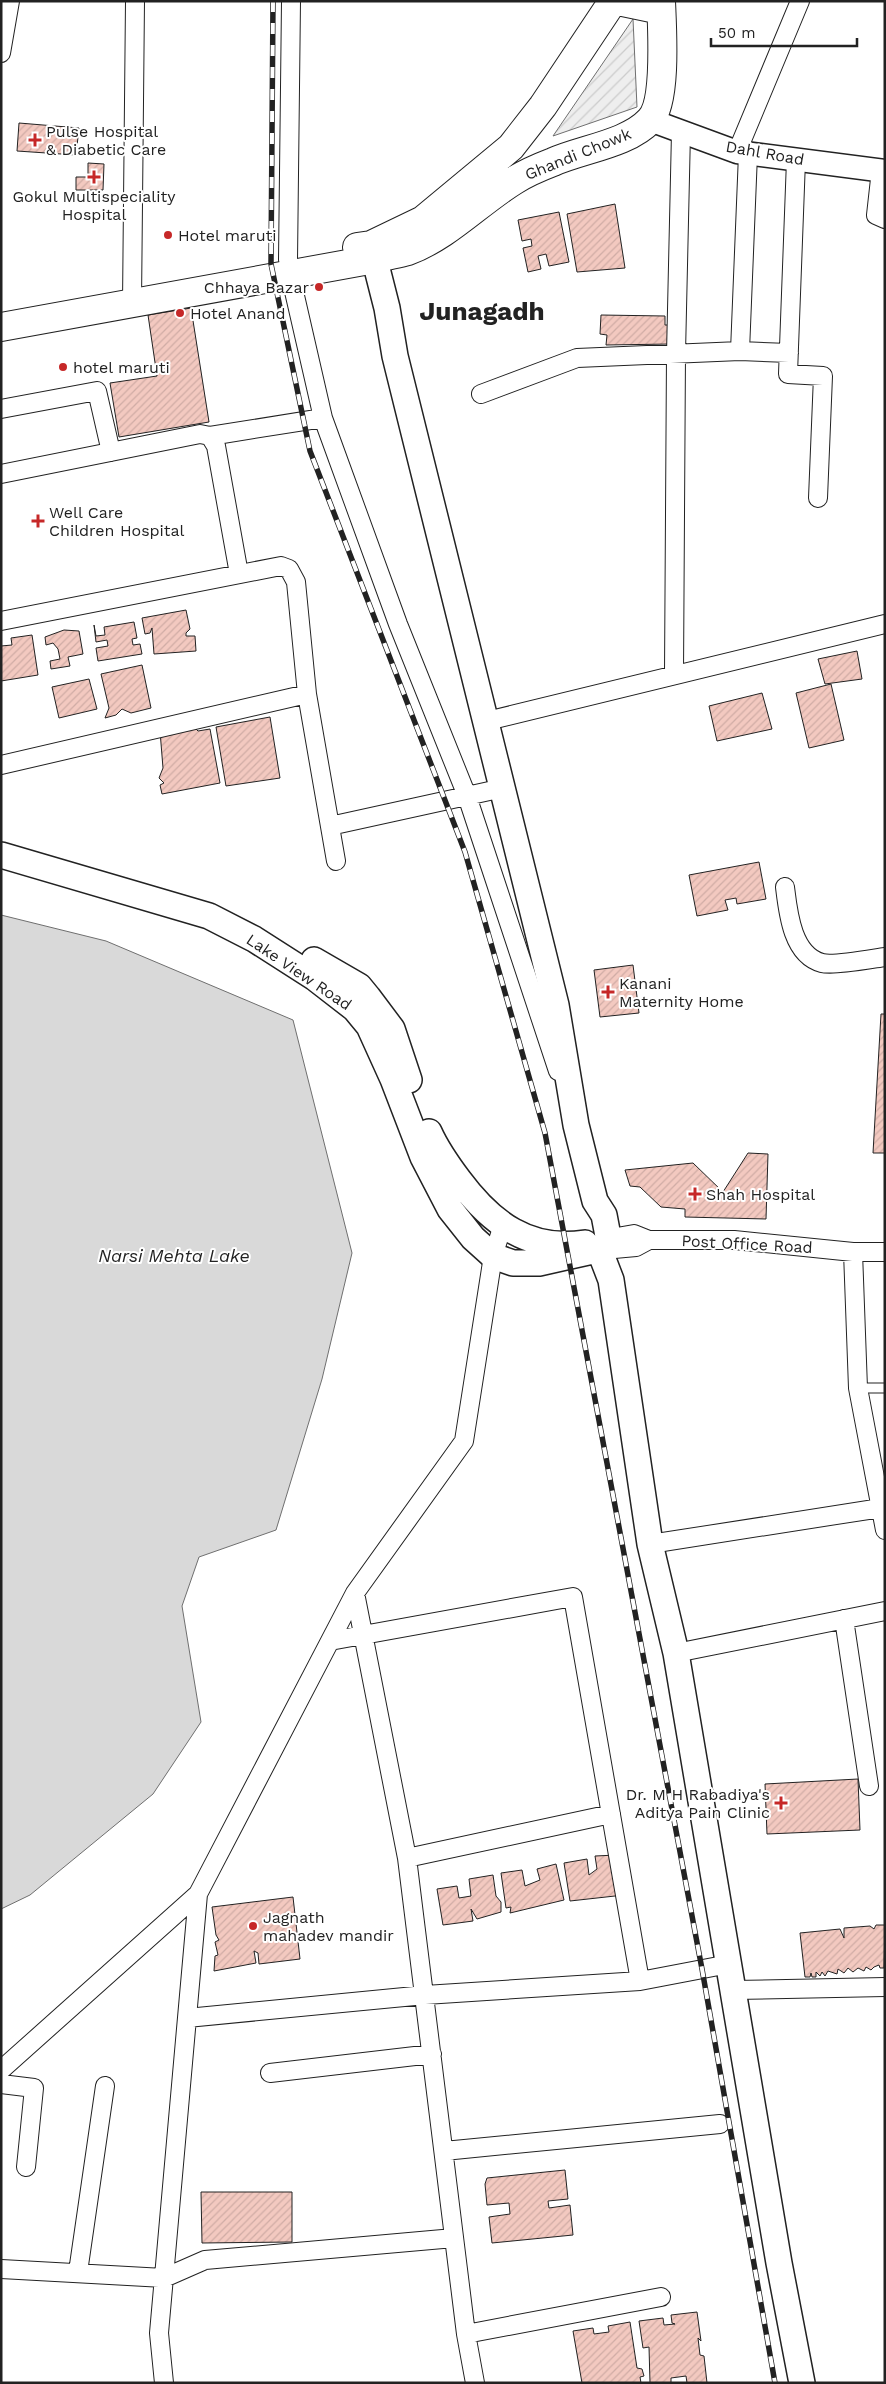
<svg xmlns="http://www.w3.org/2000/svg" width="886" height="2384" font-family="'Work Sans',sans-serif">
  <defs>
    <pattern id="garden-furrows" width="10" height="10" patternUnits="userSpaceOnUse" patternTransform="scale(1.25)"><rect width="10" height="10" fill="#eee"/><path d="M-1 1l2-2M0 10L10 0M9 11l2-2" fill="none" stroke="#ccc"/></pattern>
    <pattern id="building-hatch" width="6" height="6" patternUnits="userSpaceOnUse" patternTransform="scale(1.25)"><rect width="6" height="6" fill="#f3c9c0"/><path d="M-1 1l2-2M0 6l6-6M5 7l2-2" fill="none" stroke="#d0aca5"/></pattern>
  </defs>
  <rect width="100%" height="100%" fill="#fff"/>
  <!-- garden -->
  <path fill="url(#garden-furrows)" stroke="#6f6f6f" d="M633,19L637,107L553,136Z"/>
  <!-- water -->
  <path fill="#d9d9d9" stroke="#6f6f6f" d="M1,915L106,941L293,1020L352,1253L322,1379L276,1530L199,1557L182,1606L201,1722L153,1794L30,1895L1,1909Z"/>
  <!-- building -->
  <path fill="url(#building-hatch)" stroke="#222" d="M19,123L79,128L76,155L17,151Z
    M88,163L104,164L103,190H76V177H88Z
    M615,204L625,268L577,272L567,214Z
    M559,212L569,262L549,266L546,254L538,256L541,269L528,272L523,248L532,246L531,239L522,241L518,220Z
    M191,308L209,422L119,437L110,383L157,376L148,315Z
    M601,315L665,316V325H671V344L606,345L607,335L600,334Z
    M186,610L190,629L186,633V636H195L196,651L154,654L152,628L150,633L145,634L142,618Z
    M134,622L137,638L132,639L133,645L140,644L142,654L98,661L96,648L108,646L107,640L96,642L94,625L96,636L105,635L104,627Z
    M64,630L79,631L83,654L68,657L70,666L51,669L50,661L60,659L58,649L53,643L46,645L45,637Z
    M32,635L38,675L1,681V646L12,645L11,638Z
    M857,651L862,679L825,684L818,659Z
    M142,665L151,708L131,713L122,709L116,715L105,718L109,708L101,674Z
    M89,679L97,709L59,718L52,687Z
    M831,684L844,740L809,748L796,693Z
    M762,693L772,729L717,741L709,706Z
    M270,717L280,778L226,786L216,727Z
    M195,728L198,731L210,729L220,783L162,794L160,785L164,783L159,778L163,768L160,731Z
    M759,862L766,899L737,904L736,898L725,900L728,910L697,916L689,875Z
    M633,965L639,1013L600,1017L594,970Z
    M881,1014H885V1153H873Z
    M748,1153L768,1154L766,1219L685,1217V1209L661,1207L640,1187L630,1186L625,1170L693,1163L723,1192Z
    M858,1779L860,1830L767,1834L765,1784Z
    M617,1855L624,1895L570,1901L564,1863L587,1859L589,1875L597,1869L595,1856Z
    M556,1864L564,1900L510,1913L511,1907L506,1908L501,1873L522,1870L525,1886L540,1880L537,1869Z
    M493,1875L496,1896L501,1902V1912L477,1919L471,1909L473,1921L443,1925L437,1889L457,1886L459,1898L471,1896L469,1879Z
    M293,1897L300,1959L259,1964L258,1953L254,1951L256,1963L214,1971L215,1956L218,1955L215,1942L219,1940L216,1935L212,1907Z
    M876,1925H885L884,1968H880L879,1965L874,1967L871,1970L866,1967L864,1971L858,1968L853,1972L848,1968L844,1973L838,1969L837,1974L828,1971L825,1976L822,1972L820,1976L816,1972V1977H812L811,1973L810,1977H805L800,1933L840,1929L844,1938V1928L870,1926L874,1929Z
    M565,2170L568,2199L548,2201L549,2208L570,2205L573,2235L492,2243L489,2217L510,2214L509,2203L487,2205L485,2184L487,2178Z
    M201,2192H292V2242L202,2243Z
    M697,2312L701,2341L698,2338L700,2355L704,2356L707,2383H687L686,2376L671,2378V2383H650L649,2347L643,2348L639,2321L663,2318L664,2325L675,2324L672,2323L671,2315Z
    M630,2322L637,2368L642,2369L644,2376L640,2377L641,2383H582L573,2331L593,2328L594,2334L609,2332L608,2326Z"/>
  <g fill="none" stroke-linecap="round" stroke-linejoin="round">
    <defs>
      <path id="service" d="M858,1388H885"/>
      <path id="minor" d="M1,53L10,1
        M737,152L800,1
        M796,160L788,374L823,376L818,498
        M881,170L876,215L885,219
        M288,260L291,1
        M290,274L323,418L398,624L467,796L558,1071
        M132,303L135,1
        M740,351L748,154
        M481,394L577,358L740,351L789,353
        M1,409L97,391L111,452
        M210,436L323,418
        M1,474L200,434L210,436L216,446L239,574
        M1,621L281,566L289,569L296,582L307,694L1,765
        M674,674L676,354L681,132
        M307,694L336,861
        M487,721L885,624
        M330,826L503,788
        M785,887C788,912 792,955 822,963C833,966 871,959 885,957
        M611,1238L634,1234L649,1240H734L853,1252H885
        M614,1249L636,1247L649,1240
        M853,1252L858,1388L885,1530
        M650,1544L881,1508
        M355,1593L407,1858L466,2334L475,2383
        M844,1619L869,1786
        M330,1641L573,1597L640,1981
        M676,1653L885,1611
        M407,1858L611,1814
        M733,1990L885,1987
        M187,2018L425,1995L640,1981L729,1964
        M1,2070L198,1894L355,1593L464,1441L493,1256L503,1225
        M270,2073L432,2054
        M1,2084L34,2088L26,2167
        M444,2151L720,2124
        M1,2269L164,2278L205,2260L454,2238
        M78,2272L105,2086
        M466,2334L661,2297
        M164,2383L159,2333L198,1894"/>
      <path id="tertiary" d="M650,120L737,152L885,171"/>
      <path id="secondary" d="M371,245L387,308L395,356L556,1005L576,1125L595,1201L604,1215L608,1236
        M1,855L209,916L254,939L315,978L355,1009L369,1026L393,1079L423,1157L450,1209L473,1238L493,1256L513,1263H539L597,1250
        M314,960L359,986L368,997L392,1029L409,1080
        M429,1132C437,1150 447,1164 459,1180C491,1223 529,1252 585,1243
        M601,1254L611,1280L650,1544L676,1653L779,2263L802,2383"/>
      <path id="primary" d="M618,1L661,10
        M357,247L371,245L423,220L511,147L543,106L613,1
        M1,327L375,259C385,256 397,254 408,251C448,236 479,202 515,180C526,173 540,167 553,162C582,149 628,144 650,120C667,102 662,27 661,1"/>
    </defs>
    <!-- service casing -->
    <use href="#service" stroke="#222" stroke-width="11"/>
    <!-- minor casing -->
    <use href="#minor" stroke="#222" stroke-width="20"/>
    <!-- tertiary casing -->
    <use href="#tertiary" stroke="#222" stroke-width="25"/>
    <!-- secondary casing -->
    <use href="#secondary" stroke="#222" stroke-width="28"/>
    <!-- primary casing -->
    <use href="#primary" stroke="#222" stroke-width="30"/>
    <!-- service -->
    <use href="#service" stroke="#fff" stroke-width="9"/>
    <!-- minor -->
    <use href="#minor" stroke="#fff" stroke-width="18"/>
    <!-- tertiary -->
    <use href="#tertiary" stroke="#fff" stroke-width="22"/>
    <!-- secondary -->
    <use href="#secondary" stroke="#fff" stroke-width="25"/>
    <!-- primary -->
    <use href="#primary" stroke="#fff" stroke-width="28"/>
    <defs>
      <path id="rail" d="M273,1L271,264L310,451L465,852L545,1133L702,1969L775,2383"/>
    </defs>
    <!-- rail casing -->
    <use href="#rail" stroke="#222" stroke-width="5.5"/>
    <!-- rail -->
    <use href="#rail" stroke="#fff" stroke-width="4" stroke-dasharray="11" stroke-linecap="butt"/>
  </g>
  <!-- markers -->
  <g fill="#c62828" stroke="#fff" stroke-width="2">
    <path d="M32.5 132.5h5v5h5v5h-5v5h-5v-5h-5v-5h5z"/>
    <path d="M91.5 169.5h5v5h5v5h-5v5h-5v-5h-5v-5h5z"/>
    <circle cx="168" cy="235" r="5"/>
    <circle cx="319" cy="287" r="5"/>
    <circle cx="180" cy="313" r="5"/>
    <circle cx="63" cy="367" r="5"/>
    <path d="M35.5 513.5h5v5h5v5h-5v5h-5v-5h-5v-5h5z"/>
    <path d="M605.5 984.5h5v5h5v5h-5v5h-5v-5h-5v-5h5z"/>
    <path d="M692.5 1186.5h5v5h5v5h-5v5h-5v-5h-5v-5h5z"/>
    <path d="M778.5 1795.5h5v5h5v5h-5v5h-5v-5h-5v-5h5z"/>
    <circle cx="253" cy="1926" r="5"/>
  </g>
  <g text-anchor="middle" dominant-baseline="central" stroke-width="4" stroke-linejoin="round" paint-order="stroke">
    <!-- poi labels -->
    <g font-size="16" fill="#222" stroke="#fff" text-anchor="start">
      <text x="46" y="131">Pulse Hospital<tspan x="46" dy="18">&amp; Diabetic Care</tspan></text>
      <text x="94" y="196" text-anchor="middle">Gokul Multispeciality<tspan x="94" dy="18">Hospital</tspan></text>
      <text x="178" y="235">Hotel maruti</text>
      <text x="309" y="287" text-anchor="end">Chhaya Bazar</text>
      <text x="190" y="313">Hotel Anand</text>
      <text x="73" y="367">hotel maruti</text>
      <text x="49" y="512">Well Care<tspan x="49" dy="18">Children Hospital</tspan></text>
      <text x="619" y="983">Kanani<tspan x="619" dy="18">Maternity Home</tspan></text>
      <text x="706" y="1194">Shah Hospital</text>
      <text x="770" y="1794" text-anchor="end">Dr. M H Rabadiya's<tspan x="770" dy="18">Aditya Pain Clinic</tspan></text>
      <text x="263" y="1917">Jagnath<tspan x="263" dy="18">mahadev mandir</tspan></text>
    </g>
    <!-- street labels -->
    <g font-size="16" fill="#222" stroke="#fff">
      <text transform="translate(765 153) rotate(10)">Dahl Road</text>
      <text transform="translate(578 154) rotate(-22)">Ghandi Chowk</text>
      <text transform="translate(299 972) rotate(34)">Lake View Road</text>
      <text transform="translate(747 1244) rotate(3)">Post Office Road</text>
    </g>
    <!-- water labels -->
    <g font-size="18" font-style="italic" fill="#222" stroke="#fff">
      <text x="174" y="1255">Narsi Mehta Lake</text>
    </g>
    <!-- town labels -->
    <g font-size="26" font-weight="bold" fill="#222" stroke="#fff">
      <text x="482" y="311">Junagadh</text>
    </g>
  </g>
  <!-- border -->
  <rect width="886" height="2384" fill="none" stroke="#222222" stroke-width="5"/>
  <!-- scale -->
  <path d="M711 38v8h146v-8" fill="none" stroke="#222222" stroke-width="2.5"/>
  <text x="718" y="38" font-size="15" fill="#222222" stroke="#ffffff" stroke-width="4" paint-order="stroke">50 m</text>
</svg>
